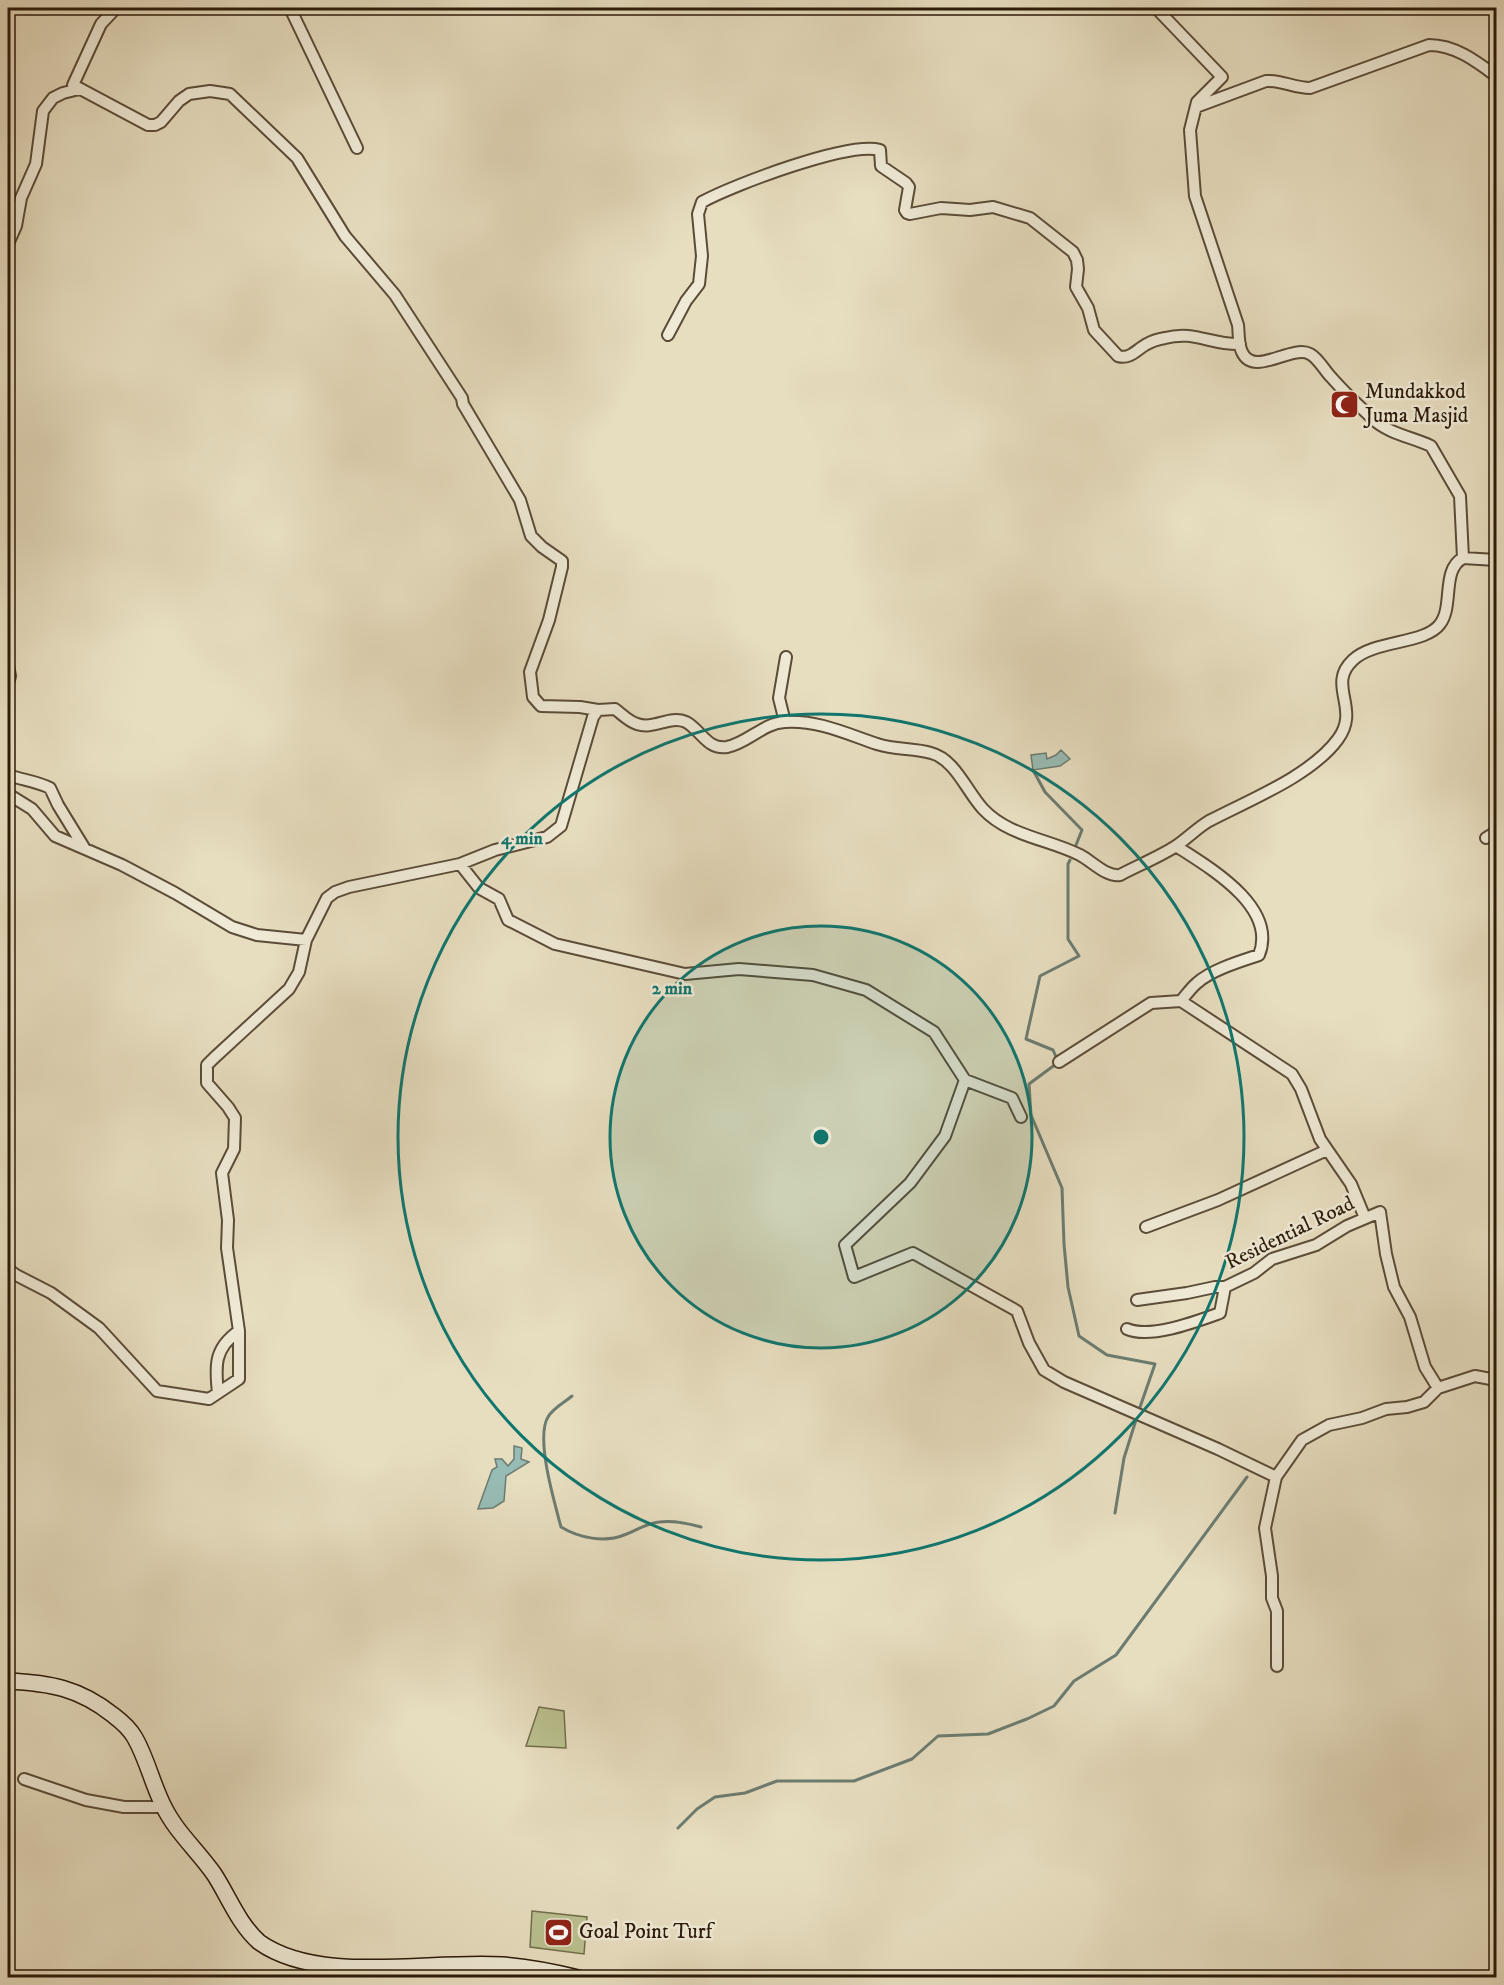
<svg xmlns="http://www.w3.org/2000/svg" width="1504" height="1985" font-family="'IM FELL DW Pica',serif">
  <rect width="100%" height="100%" fill="#e7dec0"/>
  <filter id="stains"><feTurbulence type="fractalNoise" baseFrequency=".00333" numOctaves="4"/><feColorMatrix values="0 0 0 0 .2 0 0 0 0 .09 0 0 0 0 .02 0 0 0 .5 -.17"/></filter>
  <radialGradient id="worn" r=".72"><stop offset=".6" stop-color="#630" stop-opacity="0"/><stop offset="1" stop-color="#630" stop-opacity=".3"/></radialGradient>
  <!-- green -->
  <path fill="#bac08f" stroke="#736e4c" stroke-width="1.5" d="M539,1707L564,1711L566,1748L526,1746Z
    M532,1911L587,1917L584,1954L530,1947Z"/>
  <!-- water -->
  <path fill="#97bcb5" stroke="#6c7c71" stroke-width="1.5" d="M1061,750L1070,759L1060,766L1033,770L1031,755L1046,753L1047,759L1056,755Z
    M514,1446L522,1448L521,1459L529,1462L506,1476L504,1501L493,1508L478,1509L492,1470L497,1467L495,1459H502L508,1466L514,1459Z"/>
  <g fill="none" stroke-linecap="round" stroke-linejoin="round">
    <!-- stream -->
    <path stroke="#6c7c71" stroke-width="3" d="M1033,770L1045,792L1082,830L1076,845
      M1057,1059L1053,1050L1026,1039L1040,976L1079,956L1068,939V864L1070,860
      M1056,1064L1029,1084L1031,1115L1062,1188L1064,1244L1068,1287L1079,1336L1107,1355L1155,1364L1139,1410
      M572,1396C565,1402 552,1409 548,1417C535,1438 555,1504 561,1527C579,1538 605,1543 624,1535C635,1531 647,1523 659,1522C673,1520 687,1523 701,1527
      M1115,1513L1124,1458L1136,1420
      M678,1828L697,1809L715,1797L745,1793L777,1781H854L912,1759L938,1736L988,1734L1027,1719L1054,1706L1074,1681L1116,1655L1247,1477"/>
    <defs>
      <path id="street" d="M116,8L101,24L73,85L148,125H155L161,122L179,101L189,94L210,91L230,94L297,158L345,236L395,295L462,398L463,404L520,500L531,536L542,547L562,561V567L549,620L530,672L533,697L541,706L580,707L598,710
        M290,8L357,148
        M1156,8L1222,77L1197,102L1190,130L1195,196L1238,325C1239,333 1238,344 1242,352C1254,378 1291,344 1310,354C1318,358 1325,371 1331,377C1344,392 1359,406 1373,419C1389,434 1412,437 1431,446L1460,496L1463,558L1496,560
        M1196,107L1266,81C1281,80 1295,88 1310,88L1429,45C1455,45 1476,61 1496,76
        M8,244L16,226L21,198L36,164L43,111L53,98L63,93L79,89
        M668,335L686,301L699,284L702,256L698,214L702,202C733,185 849,141 880,150L881,166L906,183L909,187L905,210L907,213L910,214L941,208L970,210L993,207L1030,218L1073,252L1077,260L1078,269L1076,287L1088,308L1094,330L1118,356C1130,360 1137,349 1147,344C1152,341 1159,339 1165,338C1195,330 1210,345 1240,344
        M8,665L10,676L8,684
        M785,722L779,698L786,657
        M8,775C22,780 36,781 50,788L58,805L85,849
        M8,794L32,809L55,836L122,865L175,893L232,927L257,935L306,940L327,898L335,892L349,887L460,864L495,850L547,837L561,826L593,717L598,710L615,709C623,715 628,721 637,724C654,730 669,715 686,722C701,730 707,750 727,747C748,743 763,723 785,722C819,720 847,734 877,744C895,750 914,748 931,753C955,759 967,792 983,809C1008,836 1048,839 1080,855C1093,862 1106,877 1120,875C1139,865 1159,857 1176,846C1188,838 1197,828 1209,821C1249,800 1311,776 1338,739C1361,708 1326,685 1353,660C1374,640 1426,644 1440,624C1454,606 1441,570 1463,558
        M1486,838L1496,832
        M1176,846C1210,868 1278,907 1259,955C1241,961 1211,970 1197,983C1191,988 1186,995 1181,1001
        M460,864L479,888L499,899L508,920L555,944L685,974L739,969L813,975L866,990L934,1032L965,1080L945,1136L910,1183L845,1245L854,1277L913,1253L1017,1311L1029,1343L1044,1370L1064,1382L1218,1449L1276,1477L1302,1440L1329,1425L1362,1418L1386,1409L1407,1407L1424,1402L1438,1388L1475,1376L1496,1380
        M1059,1062L1151,1003L1181,1001L1292,1074L1301,1089L1320,1139L1351,1184L1365,1218
        M965,1080L1012,1098L1021,1117
        M1146,1227L1218,1200L1327,1150
        M8,1269L16,1275L51,1293L99,1328L157,1391L209,1399L239,1379V1331L227,1248L228,1220L222,1173L234,1149L235,1118L228,1107L207,1083V1065L214,1058L289,989L299,972L306,940
        M1137,1300L1187,1293L1215,1287H1225
        M1127,1329C1150,1339 1195,1322 1220,1313L1225,1287L1254,1273L1272,1259L1316,1245L1347,1226L1380,1212L1386,1254L1394,1287L1410,1317L1425,1367L1438,1388
        M218,1393C215,1366 214,1348 239,1331
        M1276,1477L1265,1528L1272,1576V1598L1277,1611V1666
        M24,1779L86,1800L124,1807H163"/>
      <path id="secondary" d="M8,1681C50,1683 79,1688 113,1715C121,1721 130,1729 135,1738C147,1759 152,1783 163,1805C175,1831 198,1851 214,1874C229,1897 238,1923 259,1942C319,1985 429,1960 502,1965C527,1967 554,1972 578,1978"/>
    </defs>
    <!-- street casing -->
    <use href="#street" stroke="#5b4c38" stroke-width="14"/>
    <!-- secondary casing -->
    <use href="#secondary" stroke="#2c1b0a" stroke-width="18"/>
    <!-- street -->
    <use href="#street" stroke="#efead6" stroke-width="10"/>
    <!-- secondary -->
    <use href="#secondary" stroke="#efead6" stroke-width="15"/>
  </g>
  <!-- distance rings -->
  <circle cx="821" cy="1137" r="211" fill="#0f766e" fill-opacity=".12"/>
  <g fill="none" stroke="#0f766e" stroke-width="3">
    <circle cx="821" cy="1137" r="211"/>
    <circle cx="821" cy="1137" r="423"/>
  </g>
  <!-- icons -->
  <defs>
    <symbol id="mosque-square" viewBox="-11 -11 22 22"><rect x="-9" y="-9" width="18" height="18" rx="4" fill="#8f2418" stroke="#efead6"/><path d="M3.5-4.9A6 6 0 1 0 3.5 4.9A5 5 0 1 1 3.5-4.9Z" fill="#fff"/></symbol>
    <symbol id="stadium-square" viewBox="-11 -11 22 22"><rect x="-9" y="-9" width="18" height="18" rx="4" fill="#8f2418" stroke="#efead6"/><path d="M0-5a6.5 5 0 1 0 0 10a6.5 5 0 1 0 0-10ZM-3.5-1.8h7v3.6h-7Z" fill="#fff"/></symbol>
  </defs>
  <g fill-rule="evenodd">
    <use href="#mosque-square" x="1328" y="388" width="33" height="33"/>
    <use href="#stadium-square" x="542" y="1916" width="33" height="33"/>
  </g>
  <g text-anchor="middle" dominant-baseline="central" stroke-width="5" stroke-linejoin="round" paint-order="stroke">
    <!-- poi labels -->
    <g font-size="21" fill="#2c1b0a" stroke="#efead6" text-anchor="start">
      <text x="1365" y="392">Mundakkod<tspan x="1365" dy="24">Juma Masjid</tspan></text>
      <text x="579" y="1932">Goal Point Turf</text>
    </g>
    <!-- street labels -->
    <g font-size="21" fill="#2c1b0a" stroke="#efead6">
      <text transform="translate(1290 1233) rotate(-26)">Residential Road</text>
    </g>
  </g>
  <circle cx="821" cy="1137" r="9" fill="#0f766e" stroke="#efead6" stroke-width="3"/>
  <g font-size="18" text-anchor="middle" font-weight="bold" fill="#0f766e" stroke="#efead6" stroke-width="5" stroke-linejoin="round" paint-order="stroke">
    <text x="522" y="844">4 min</text>
    <text x="672" y="994">2 min</text>
  </g>
  <!-- margin -->
  <rect width="1504" height="1985" fill="none" stroke="#e7dec0" stroke-width="30"/>
  <rect x="9" y="9" width="1486" height="1967" fill="none" stroke="#2c1b0a" stroke-width="3"/>
  <rect x="15" y="15" width="1474" height="1955" fill="none" stroke="#2c1b0a" stroke-width="1.5"/>
  <rect width="100%" height="100%" filter="url(#stains)"/>
  <rect width="100%" height="100%" fill="url(#worn)"/>
</svg>
